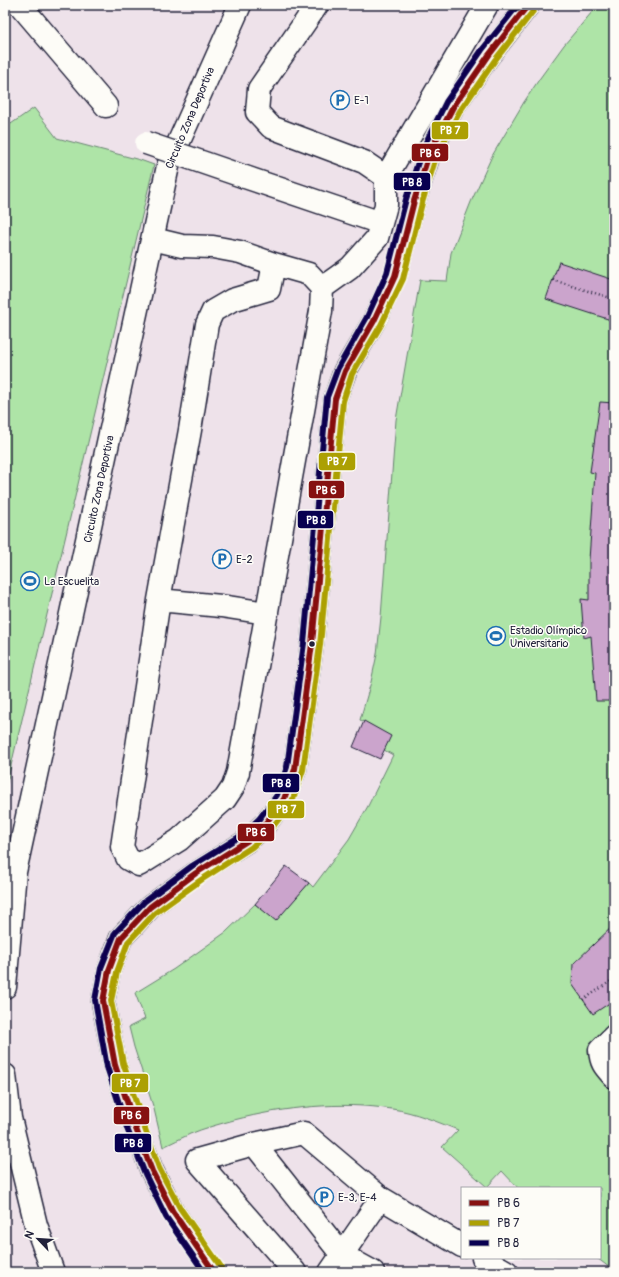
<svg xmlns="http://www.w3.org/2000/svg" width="619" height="1277" font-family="Pangolin,sans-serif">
  <rect width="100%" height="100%" fill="#fdfcf7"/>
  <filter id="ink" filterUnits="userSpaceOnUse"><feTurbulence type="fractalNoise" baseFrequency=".025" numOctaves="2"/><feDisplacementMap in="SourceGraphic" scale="8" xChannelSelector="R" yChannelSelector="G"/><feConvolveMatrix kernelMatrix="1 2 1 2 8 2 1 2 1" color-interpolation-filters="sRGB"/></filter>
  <g filter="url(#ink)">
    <!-- built -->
    <path fill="#eee2ea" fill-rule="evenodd" d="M5,5H614V1272H5ZM462,1188H600V1258H462Z"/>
    <!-- green -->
    <path fill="#aee4a7" stroke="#688371" d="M598,5H614V1271L597,1258H600V1188H518L502,1171L487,1187L442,1147L458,1130C437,1122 415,1112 392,1109C339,1101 285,1107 234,1120C220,1124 204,1128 190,1134C181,1138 172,1143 163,1147L154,1109L134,1047L129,1027L145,1019L135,993L174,969L226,932L255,904L276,920L309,883L313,887L349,839L368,806L393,755L384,750L390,736L360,720L371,682L377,654L381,617L396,420L420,280L447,281L451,253L471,202L492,156L524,102L540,78L564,45Z
      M34,108L57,138L140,160L154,165L5,791V128Z"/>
    <!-- building -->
    <path fill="#cba4cc" stroke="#22223b" d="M559,262L614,280V321L546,299Z
      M600,402L614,403V701H596L591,636L584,638L581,599L589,600V560L595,473L590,472Z
      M364,721L391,736L380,759L353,747Z
      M286,866L309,883L276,921L255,904Z
      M614,925V1000L593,1014L572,984L573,964Z"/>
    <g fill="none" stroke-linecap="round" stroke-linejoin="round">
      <defs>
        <path id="minor" d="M20,5L106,106
          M317,5L259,89L257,112L271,127L364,162L386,177V205L377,238L350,268L322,288
          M245,177L381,223
          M386,177L487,5
          M153,239L182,246L213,247L240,252L274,264L309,274L322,288L321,311L238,772L233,787L225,799L179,840L139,865L128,859L122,847L159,600L190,430L207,324L213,311L232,300L269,289L274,264
          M159,600L221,606L267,613
          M5,987L15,872L168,166L240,5
          M614,1036L600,1050C601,1064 605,1067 614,1077
          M5,1075L10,1118L36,1225L53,1272
          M254,1144L342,1255L373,1272
          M483,1258L507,1272
          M214,1272L173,1212L152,1171L136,1129L115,1065L103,1001L109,970L121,938L150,907L196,873L247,841L265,824L284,799L295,769L312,644L335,399L345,371L374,321L395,276L414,201L429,154L453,107L489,55L528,5
          M295,1272L197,1160L254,1144L304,1133L381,1198L462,1246
          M330,1272L381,1198"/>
      </defs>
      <!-- minor casing -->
      <use href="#minor" stroke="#22223b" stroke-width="25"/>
      <!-- path -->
      <path stroke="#22223b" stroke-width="2.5" stroke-dasharray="1 3" stroke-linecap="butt" d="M553,280L614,299
        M583,1000L614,979"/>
      <!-- minor -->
      <use href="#minor" stroke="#fdfcf7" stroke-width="22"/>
      <defs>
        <path id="minor-bridge" d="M146,143L245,177"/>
      </defs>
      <!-- minor-bridge casing -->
      <use href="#minor-bridge" stroke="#22223b" stroke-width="25" stroke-linecap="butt"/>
      <!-- minor-bridge -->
      <use href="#minor-bridge" stroke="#fdfcf7" stroke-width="22"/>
      <defs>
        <path id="bus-1" d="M214,1272L173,1212L152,1171L136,1129L115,1065L103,1001L109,970L121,938L150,907L196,873L247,841L265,824L284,799L295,769L312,644L335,399L345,371L374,321L395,276L414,201L429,154L453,107L489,55L528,5"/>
        <path id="bus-2" d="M221,1267L180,1208L159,1168L144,1126L123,1063L111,1001L117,972L128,942L155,913L201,880L252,847L271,829L292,802L303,770L320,645L343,401L352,374L381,325L403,279L422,203L436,157L460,111L495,60L534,10"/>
        <path id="bus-3" d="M204,1272L166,1217L145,1174L128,1131L107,1067L95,1000L101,968L115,933L145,901L192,866L242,835L259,819L277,795L287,767L304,643L327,397L338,368L367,317L387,273L406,199L422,150L446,102L482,50L518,5"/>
      </defs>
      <!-- bus-1 casing -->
      <use href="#bus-1" stroke="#fdfcf7" stroke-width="9"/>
      <!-- bus-2 casing -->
      <use href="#bus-2" stroke="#fdfcf7" stroke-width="9"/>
      <!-- bus-3 casing -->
      <use href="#bus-3" stroke="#fdfcf7" stroke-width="9"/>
      <!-- bus-1 -->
      <use href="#bus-1" stroke="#861111" stroke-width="6"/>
      <!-- bus-2 -->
      <use href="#bus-2" stroke="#aca003" stroke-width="6"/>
      <!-- bus-3 -->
      <use href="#bus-3" stroke="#080050" stroke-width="6"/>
    </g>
  </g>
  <!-- icons -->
  <defs>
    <symbol id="parking-ring" viewBox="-11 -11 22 22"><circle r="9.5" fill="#fdfcf7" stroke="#1f6fb2" stroke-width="1.5"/><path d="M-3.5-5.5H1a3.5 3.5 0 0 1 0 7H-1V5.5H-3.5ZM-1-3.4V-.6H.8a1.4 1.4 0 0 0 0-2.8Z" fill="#1f6fb2"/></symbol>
    <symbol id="stadium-ring" viewBox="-11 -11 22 22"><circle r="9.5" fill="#fdfcf7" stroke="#1f6fb2" stroke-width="1.5"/><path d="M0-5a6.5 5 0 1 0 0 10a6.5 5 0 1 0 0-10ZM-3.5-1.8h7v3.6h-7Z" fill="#1f6fb2"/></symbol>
  </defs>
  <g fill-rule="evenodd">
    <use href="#parking-ring" x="329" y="89" width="22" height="22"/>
    <use href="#parking-ring" x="211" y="548" width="22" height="22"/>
    <use href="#stadium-ring" x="19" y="570" width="22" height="22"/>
    <use href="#stadium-ring" x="485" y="625" width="22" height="22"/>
    <use href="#parking-ring" x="313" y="1186" width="22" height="22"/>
  </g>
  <!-- markers -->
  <circle fill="#22223b" stroke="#fdfcf7" stroke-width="1.5" cx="312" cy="644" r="3.5"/>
  <g text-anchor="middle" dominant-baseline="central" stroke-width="3" stroke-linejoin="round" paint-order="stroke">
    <!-- poi labels -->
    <g font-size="11" fill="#22223b" stroke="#fdfcf7" text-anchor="start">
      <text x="354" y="100">E-1</text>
      <text x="236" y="559">E-2</text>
      <text x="44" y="581">La Escuelita</text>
      <text x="510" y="630">Estadio Olímpico<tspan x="510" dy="13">Universitario</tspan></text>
      <text x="338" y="1197">E-3, E-4</text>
    </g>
    <!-- street labels -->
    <g font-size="11" fill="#22223b" stroke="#fdfcf7">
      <text transform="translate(190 118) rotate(-67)">Circuito Zona Deportiva</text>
      <text transform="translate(99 489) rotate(-78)">Circuito Zona Deportiva</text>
    </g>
  </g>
  <g stroke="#fdfcf7" stroke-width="1.5">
    <rect x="431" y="121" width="38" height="19" rx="4" fill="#aca003"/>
    <rect x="411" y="143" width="38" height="19" rx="4" fill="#861111"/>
    <rect x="393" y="172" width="38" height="19" rx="4" fill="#080050"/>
    <rect x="318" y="452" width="38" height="19" rx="4" fill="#aca003"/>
    <rect x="308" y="480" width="37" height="19" rx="4" fill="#861111"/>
    <rect x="297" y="510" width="37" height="19" rx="4" fill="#080050"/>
    <rect x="262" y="773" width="38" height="20" rx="4" fill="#080050"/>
    <rect x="267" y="800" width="38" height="19" rx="4" fill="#aca003"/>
    <rect x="237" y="823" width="38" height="19" rx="4" fill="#861111"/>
    <rect x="111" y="1073" width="38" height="20" rx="4" fill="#aca003"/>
    <rect x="113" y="1106" width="37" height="19" rx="4" fill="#861111"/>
    <rect x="114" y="1133" width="38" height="20" rx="4" fill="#080050"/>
  </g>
  <g font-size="11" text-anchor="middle" font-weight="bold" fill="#fff">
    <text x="450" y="134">PB 7</text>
    <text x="430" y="157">PB 6</text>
    <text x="412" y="186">PB 8</text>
    <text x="337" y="465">PB 7</text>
    <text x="326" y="494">PB 6</text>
    <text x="316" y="524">PB 8</text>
    <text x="281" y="787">PB 8</text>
    <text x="286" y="813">PB 7</text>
    <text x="256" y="836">PB 6</text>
    <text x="130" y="1087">PB 7</text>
    <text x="131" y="1119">PB 6</text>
    <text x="133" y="1147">PB 8</text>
  </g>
  <!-- margin -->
  <rect width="619" height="1277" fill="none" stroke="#fdfcf7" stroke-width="20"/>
  <rect x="10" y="10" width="599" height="1257" fill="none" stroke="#22223b" stroke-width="1.5" filter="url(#ink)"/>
  <!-- legend -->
  <rect x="461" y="1187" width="140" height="72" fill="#fdfcf7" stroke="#a5a5ac"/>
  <rect x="469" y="1200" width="20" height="6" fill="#861111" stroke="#a5a5ac"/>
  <text x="497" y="1207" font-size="12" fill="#22223b">PB 6</text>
  <rect x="469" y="1220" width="20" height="6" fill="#aca003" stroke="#a5a5ac"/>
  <text x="497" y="1227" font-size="12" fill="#22223b">PB 7</text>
  <rect x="469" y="1240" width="20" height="6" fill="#080050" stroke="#a5a5ac"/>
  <text x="497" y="1247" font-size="12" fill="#22223b">PB 8</text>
  <!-- north arrow -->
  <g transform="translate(38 1239) rotate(295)" stroke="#fdfcf7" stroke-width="3" paint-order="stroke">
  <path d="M0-3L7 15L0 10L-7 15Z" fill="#22223b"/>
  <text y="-6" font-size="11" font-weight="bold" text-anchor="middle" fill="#22223b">N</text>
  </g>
</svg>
